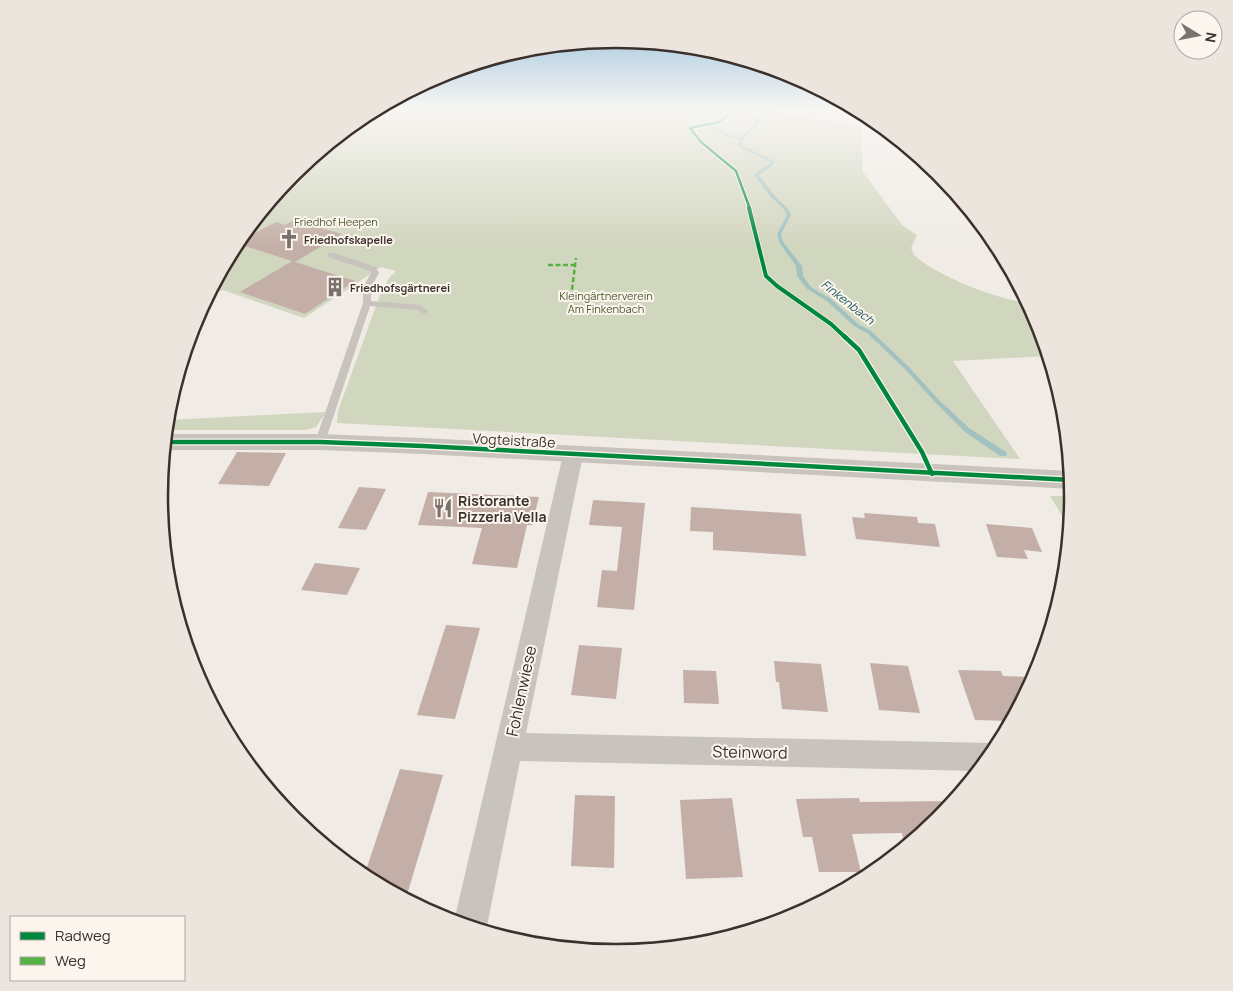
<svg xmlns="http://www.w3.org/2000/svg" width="1233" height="991" font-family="Manrope,sans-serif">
  <rect width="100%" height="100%" fill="#f0ebe5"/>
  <!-- green -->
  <path fill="#d1d6bf" d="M377,108H775V113L861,125L863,172L902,225L917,235L911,248L914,255C934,275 1001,301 1029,303L1039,321L1049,356L953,361L1020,459L337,423L338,411L380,295L389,278L396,271L381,267L304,318L223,290L208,296L237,242L294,172L363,116Z
    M326,412L316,427L306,430H166L167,420Z
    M1050,496H1073L1070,529Z"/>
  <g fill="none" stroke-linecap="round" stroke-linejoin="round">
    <!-- stream -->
    <path fill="#a1c2c1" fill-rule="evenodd" d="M694,108H698C707,126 722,132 740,138L755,124L757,108H761L759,124L743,139L742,145L775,162L770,168L760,174L759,176C765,182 769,190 775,196C781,203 788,206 791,215L781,234L783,242L802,266L803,276L811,287L831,299L858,324L871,331L909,367L937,398L969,428L1006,452L1007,454L1006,456H1000L965,432L933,400L905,369L867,333L854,326L827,301L807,289L797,276L796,266L779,242L777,234L787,215L784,209L771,197L755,176C757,169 766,168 771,162L739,147V140C719,133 704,128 694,108Z"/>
  </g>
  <!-- building -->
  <path fill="#c3afa7" d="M294,220L342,234L295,262L236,243L276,222L285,225Z
    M292,261L355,281L305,314L240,292Z
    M237,452L286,453L269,486L218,484Z
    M359,487L386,489L366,530L338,528Z
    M428,492L539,497L532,525H527L517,568L472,564L482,528L418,525Z
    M593,500L645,503L634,610L597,607L602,570L617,571L622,527L589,525Z
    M691,507L801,514L806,556L713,550V532L690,531Z
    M864,513L917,517L918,523L935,524L940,547L856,539L852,517L865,518Z
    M986,524L1032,528L1042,552L1024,550L1028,559L997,557Z
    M315,563L360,568L347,595L301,590Z
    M446,625L480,628L455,719L417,715Z
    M579,645L622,648L616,699L571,695Z
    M774,661L821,664L828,712L782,709L779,682H776Z
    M870,663L908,666L920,713L879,710Z
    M683,670L716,671L719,704L684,703Z
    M958,670L1001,671L1003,676L1035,677L1011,721L975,720Z
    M400,769L443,775L406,898L364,876Z
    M575,795L615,796L614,868L571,866Z
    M732,798L743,877L686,879L680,800Z
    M859,798L860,802L954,801L939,819L905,846L902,833L852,834L861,872H819L812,837H803L796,799Z"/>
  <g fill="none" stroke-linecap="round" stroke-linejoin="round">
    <!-- service -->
    <path fill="#c9c3be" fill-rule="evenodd" d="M328,253H334L376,267L379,273L371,287V301L420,305L428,311L424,314L418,310L370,306L325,442L320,446L315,442L363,303V287L371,273L370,271L328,257Z"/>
    <!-- minor -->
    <path fill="#c9c3be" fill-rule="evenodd" d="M573,448L580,450L583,455L526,733L990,743L998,746L996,749L978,771L520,761L487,926L485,931L454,921L563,455L566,450Z"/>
    <!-- tertiary -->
    <path fill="#c9c3be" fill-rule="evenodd" d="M166,434H320L423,438L1071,471L1073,489L423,454L320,450H165Z"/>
    <!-- quiet -->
    <path stroke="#57b246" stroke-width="2.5" stroke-dasharray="5 2.5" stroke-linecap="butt" d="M548,265H575
      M571,297L576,258"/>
    <defs>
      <path id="cycleway-far2" d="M730,108L732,112L719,122L690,128L701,142L736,171L750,209"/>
      <path id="cycleway-far1" d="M749,208L766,276L777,286L831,324L846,338"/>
      <path id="cycleway" d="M844,336L859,350L922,452L932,474
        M165,442H320L423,446L1072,480"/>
    </defs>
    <!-- cycleway-far2 casing -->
    <use href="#cycleway-far2" stroke="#fbf5ee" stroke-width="4.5"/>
    <!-- cycleway-far1 casing -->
    <use href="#cycleway-far1" stroke="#fbf5ee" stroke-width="5.5"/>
    <!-- cycleway casing -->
    <use href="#cycleway" stroke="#fbf5ee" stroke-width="7"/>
    <!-- cycleway-far2 -->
    <use href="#cycleway-far2" stroke="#00873e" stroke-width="2.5"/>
    <!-- cycleway-far1 -->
    <use href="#cycleway-far1" stroke="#00873e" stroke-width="4"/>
    <!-- cycleway -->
    <use href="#cycleway" stroke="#00873e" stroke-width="4.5"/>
  </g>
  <!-- sky -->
  <linearGradient id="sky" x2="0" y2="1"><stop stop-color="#8bbad8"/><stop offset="0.44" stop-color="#f8f6f3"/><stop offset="1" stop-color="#f8f6f3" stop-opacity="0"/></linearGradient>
  <rect width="1233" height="247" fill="url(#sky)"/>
  <!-- icons -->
  <defs>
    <symbol id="church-bare" viewBox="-9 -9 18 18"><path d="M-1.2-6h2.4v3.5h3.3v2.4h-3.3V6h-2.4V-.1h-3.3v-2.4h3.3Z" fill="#7a716c" stroke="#fbf5ee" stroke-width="2.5" paint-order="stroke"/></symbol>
    <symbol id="building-bare" viewBox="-9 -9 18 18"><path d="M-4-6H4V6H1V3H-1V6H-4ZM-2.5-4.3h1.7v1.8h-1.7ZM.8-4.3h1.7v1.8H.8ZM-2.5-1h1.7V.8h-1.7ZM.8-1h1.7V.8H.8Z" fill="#7a716c" stroke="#fbf5ee" stroke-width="2.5" paint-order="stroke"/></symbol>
    <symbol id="restaurant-bare" viewBox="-9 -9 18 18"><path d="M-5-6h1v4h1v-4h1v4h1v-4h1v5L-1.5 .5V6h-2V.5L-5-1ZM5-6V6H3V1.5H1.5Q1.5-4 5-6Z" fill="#7a716c" stroke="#fbf5ee" stroke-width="2.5" paint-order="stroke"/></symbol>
  </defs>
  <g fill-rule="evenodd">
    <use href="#church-bare" x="275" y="225" width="28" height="28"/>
    <use href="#building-bare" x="321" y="273" width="28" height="28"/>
    <use href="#restaurant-bare" x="429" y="494" width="28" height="28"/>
  </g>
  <g text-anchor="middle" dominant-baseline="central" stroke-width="4" stroke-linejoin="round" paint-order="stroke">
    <!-- far-park labels -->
    <g font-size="11" fill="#4a5a2e" stroke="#fbf5ee">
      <text x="336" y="221">Friedhof Heepen</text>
      <text x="606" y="295">Kleingärtnerverein<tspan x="606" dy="13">Am Finkenbach</tspan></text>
    </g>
    <!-- far-poi labels -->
    <g font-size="11" font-weight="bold" fill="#3b302b" stroke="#fbf5ee" text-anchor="start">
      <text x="304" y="239">Friedhofskapelle</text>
      <text x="350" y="287">Friedhofsgärtnerei</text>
    </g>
    <!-- far-water labels -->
    <g font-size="12" font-style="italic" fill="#1f5a5e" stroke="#fbf5ee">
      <text transform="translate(848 302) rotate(38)">Finkenbach</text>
    </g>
    <!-- street labels -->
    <g font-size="14" fill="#3b302b" stroke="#fbf5ee">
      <text transform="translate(514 440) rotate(3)">Vogteistraße</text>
    </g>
    <!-- poi labels -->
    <g font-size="14" font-weight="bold" fill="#3b302b" stroke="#fbf5ee" text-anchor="start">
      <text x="458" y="500">Ristorante<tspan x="458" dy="16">Pizzeria Vella</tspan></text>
    </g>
    <!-- near-street labels -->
    <g font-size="16" fill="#3b302b" stroke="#fbf5ee">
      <text transform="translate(521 691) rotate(-78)">Fohlenwiese</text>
      <text transform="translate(750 752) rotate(1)">Steinword</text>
    </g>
  </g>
  <!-- crop -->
  <path d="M0 0H1233V991H0ZM168 496a448 448 0 1 1 896 0a448 448 0 1 1-896 0Z" fill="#ece5de" fill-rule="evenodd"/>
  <path fill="none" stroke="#3b302b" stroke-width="2.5" d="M168 496a448 448 0 1 1 896 0a448 448 0 1 1-896 0Z"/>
  <!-- legend -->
  <rect x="10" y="916" width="175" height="65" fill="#fbf5ee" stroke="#aea6a0"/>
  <rect x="20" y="932" width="25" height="8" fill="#00873e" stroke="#aea6a0"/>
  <text x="55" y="941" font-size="15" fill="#3b302b">Radweg</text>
  <rect x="20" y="957" width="25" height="8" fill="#57b246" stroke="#aea6a0"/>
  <text x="55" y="966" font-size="15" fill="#3b302b">Weg</text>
  <!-- north arrow -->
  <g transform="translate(1198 35) rotate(100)"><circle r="24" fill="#fbf5ee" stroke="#aea6a0"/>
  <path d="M0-4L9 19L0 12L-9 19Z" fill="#7a716c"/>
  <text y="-8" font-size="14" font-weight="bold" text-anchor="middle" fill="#3b302b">N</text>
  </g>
</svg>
